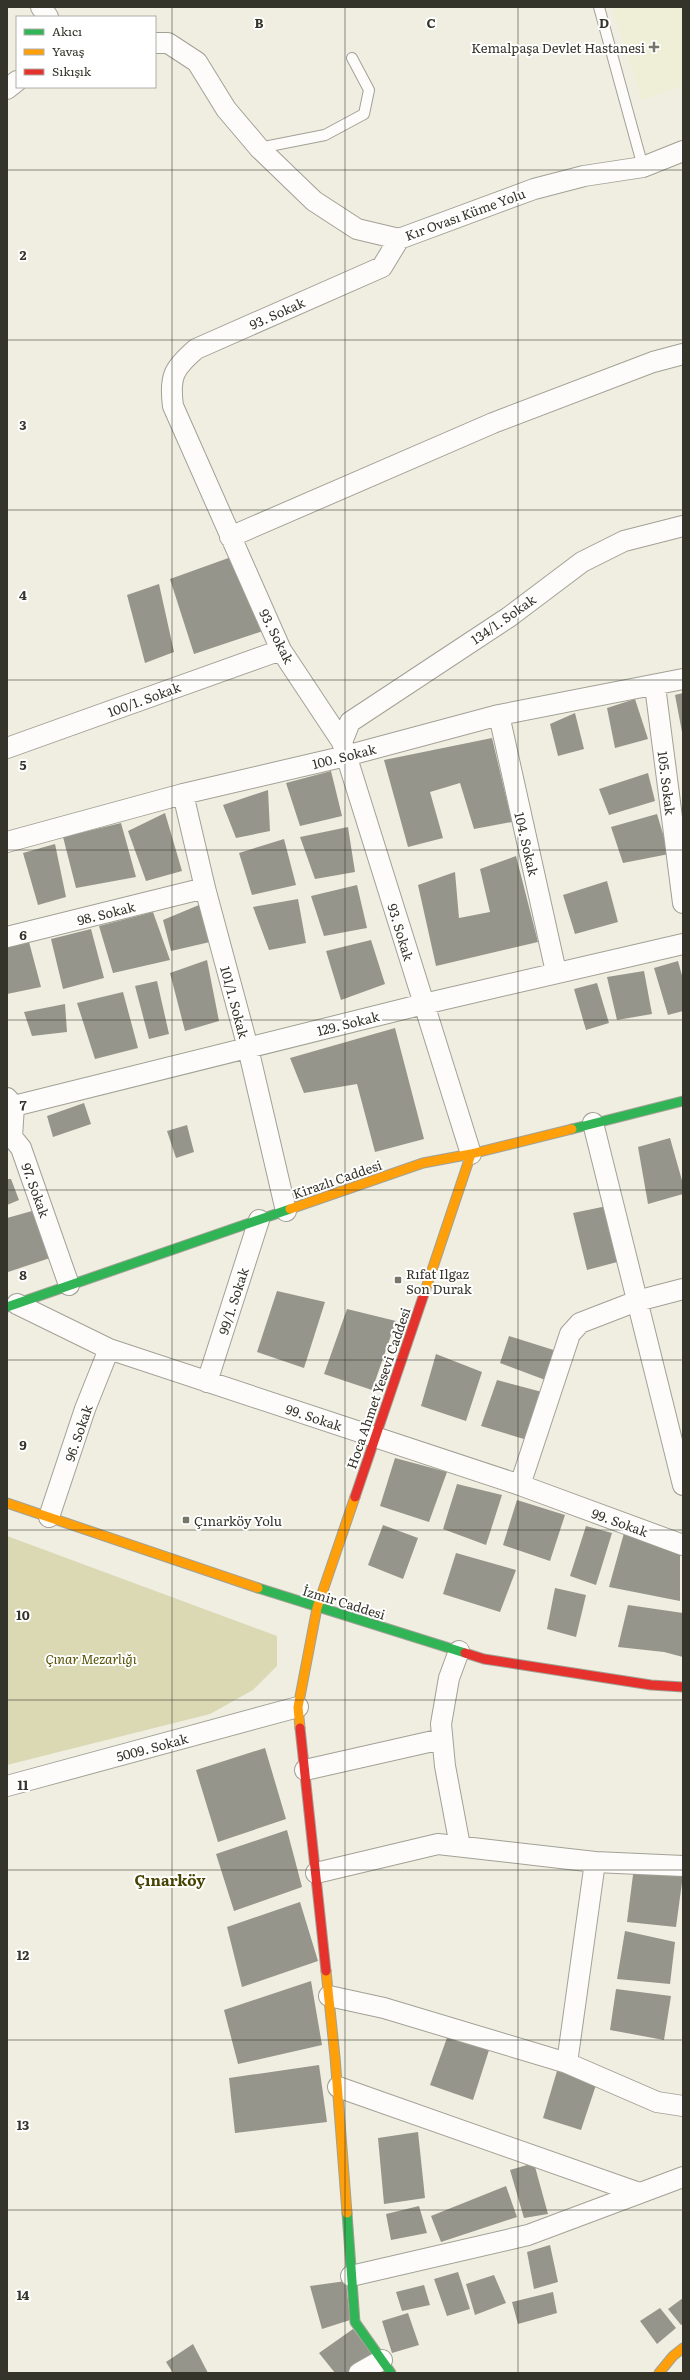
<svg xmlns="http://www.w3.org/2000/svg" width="690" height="2380" font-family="Literata,serif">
  <rect width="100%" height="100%" fill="#efeee1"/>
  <!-- built -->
  <path fill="#efeed6" d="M612,7H683V86L642,100Z"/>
  <!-- green -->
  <path fill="#dbd9b4" d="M7,1536L277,1636V1666L253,1690L210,1714L7,1765Z"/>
  <!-- building -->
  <path fill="#96958b" d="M234,556L263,631L194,654L170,579Z
    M159,584L174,652L145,663L127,595Z
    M683,693V732H682L675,695Z
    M635,699L648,739L615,748L607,708Z
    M575,713L584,749L558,756L550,724Z
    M492,738L512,822L474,829L460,783L430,792L443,838L408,847L384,760Z
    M331,771L342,816L300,826L286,783Z
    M648,773L655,801L609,815L599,789Z
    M268,790L270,831L236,838L223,805Z
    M165,813L182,871L146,881L128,831Z
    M657,814L669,854L623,863L611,827Z
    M121,823L136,877L76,888L63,837Z
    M348,827L355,872L315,879L300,837Z
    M284,839L296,885L252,895L239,853Z
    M55,844L66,897L38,905L23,853Z
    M516,856L538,942L436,966L418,885L455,872L459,918L490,912L480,869Z
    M607,881L618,922L575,934L563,895Z
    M357,885L367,928L324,936L311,896Z
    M298,899L306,943L269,950L253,907Z
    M199,905L210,942L171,951L163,920Z
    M153,912L170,960L113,973L99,926Z
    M91,929L104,978L63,989L51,939Z
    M371,940L385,984L341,1000L326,951Z
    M29,942L41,987L7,994V946Z
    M207,960L219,1021L185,1031L170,973Z
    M678,961L683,979V1011L668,1015L654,968Z
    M644,971L652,1014L617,1020L607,977Z
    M157,981L169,1034L149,1039L135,986Z
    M597,983L609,1023L586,1030L574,989Z
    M123,992L138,1048L95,1059L77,1003Z
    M65,1004L67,1032L32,1036L24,1012Z
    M395,1028L424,1139L375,1152L357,1084L304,1093L290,1058Z
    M84,1103L91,1124L53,1137L47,1116Z
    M187,1125L194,1152L176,1158L167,1131Z
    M670,1138L683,1184V1194L648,1204L638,1147Z
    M7,1179H11L19,1200L7,1205Z
    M607,1206L621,1261L587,1270L573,1213Z
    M32,1211L50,1258L8,1272L7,1218Z
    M277,1291L325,1302L304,1368L257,1352Z
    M347,1309L396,1321L372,1390L324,1374Z
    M509,1336L560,1352L548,1381L500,1363Z
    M436,1354L482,1372L466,1421L421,1406Z
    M497,1380L542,1392L524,1439L481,1426Z
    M395,1458L447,1472L429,1522L380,1506Z
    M457,1484L502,1495L486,1545L443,1529Z
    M517,1500L565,1515L550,1561L503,1545Z
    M383,1525L418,1538L403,1579L368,1565Z
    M586,1526L612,1533L596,1585L570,1576Z
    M624,1533L680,1553V1601L609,1587Z
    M456,1553L516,1570L500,1612L443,1594Z
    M555,1588L586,1595L576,1637L547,1629Z
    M628,1605L683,1613V1657L664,1652L618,1647Z
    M265,1748L286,1819L218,1842L196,1770Z
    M287,1830L302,1887L234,1911L216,1854Z
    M634,1867L683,1875L676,1927L627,1922Z
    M300,1902L318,1961L242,1987L227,1927Z
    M625,1931L675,1942L670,1984L617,1979Z
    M311,1981L322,2045L238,2064L224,2010Z
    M616,1989L671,1996L664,2040L610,2030Z
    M448,2035L490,2047L473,2100L430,2085Z
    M319,2065L327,2122L235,2133L229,2078Z
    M557,2071L597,2082L581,2130L543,2118Z
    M418,2132L425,2198L384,2204L378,2138Z
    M534,2163L548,2214L524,2218L510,2170Z
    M506,2186L517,2217L441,2242L431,2216Z
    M419,2206L427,2233L391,2240L386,2214Z
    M550,2245L558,2282L534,2289L527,2252Z
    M458,2272L470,2309L447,2316L434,2279Z
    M494,2275L506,2303L475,2315L466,2284Z
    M346,2281L350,2320L322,2329L310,2286Z
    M424,2285L430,2305L402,2311L396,2292Z
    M553,2292L557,2313L518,2324L512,2302Z
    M683,2298V2324L681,2325L668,2309Z
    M660,2308L676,2328L657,2344L640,2321Z
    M408,2313L419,2345L392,2353L382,2321Z
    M353,2329L373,2355L347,2373H335L319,2353Z
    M193,2344L208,2373H173L166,2362Z"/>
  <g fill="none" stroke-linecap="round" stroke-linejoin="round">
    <defs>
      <path id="lane" d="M599,7L643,167
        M259,148L325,135L364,114L369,90L352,58"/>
      <path id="street" d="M41,7L48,17
        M155,43H168L197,62L226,109L259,148L314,201L357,229L399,239L534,189L584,176L643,167L683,151
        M7,89L17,81
        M399,239L382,267L196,349C174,368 169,376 173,406L281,650L342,742L471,1154
        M230,537L493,423L653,362L683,354
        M655,686L683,903
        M499,715L556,972
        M342,742L350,722L509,617L582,562L624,541L683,526
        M7,748L281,650
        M183,794L205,888L248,1048L286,1211
        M7,842L183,794L346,756L499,715L683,679
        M7,937L205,888
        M7,1098L14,1106L12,1137L21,1148L69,1285
        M14,1106L424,1004L683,944
        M593,1123L683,1485
        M17,1304L109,1349L520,1485L683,1545
        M207,1382L259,1220
        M520,1485L570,1334L580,1323L637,1301L683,1289
        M49,1517L85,1409L109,1349
        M459,1651L449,1678L441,1724L445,1766L460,1846
        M305,1770L442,1739
        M7,1786L298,1707
        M316,1873L438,1844L595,1862L683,1866
        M329,1996L384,2008L567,2063L657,2102L683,2106
        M567,2063L595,1862
        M338,2087L639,2193
        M351,2276L528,2235L683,2177
        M359,2373L382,2360"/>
      <path id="fast" d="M572,1129L683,1101
        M7,1307L290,1209
        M258,1588L465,1653
        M347,2213L355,2322L391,2373"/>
      <path id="slow" d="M290,1209L423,1163L471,1154L572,1129
        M425,1291L471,1154
        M7,1503L258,1588
        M300,1728L298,1707L317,1608L355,1497
        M326,1971L335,2057L347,2213
        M659,2373L673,2356L683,2348"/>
      <path id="jam" d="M355,1497L425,1291
        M465,1653L484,1659L651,1685L683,1687
        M300,1728L326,1971"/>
    </defs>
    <!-- lane casing -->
    <use href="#lane" stroke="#a1a196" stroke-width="12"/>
    <!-- street casing -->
    <use href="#street" stroke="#a1a196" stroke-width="22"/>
    <!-- fast casing -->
    <use href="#fast" stroke="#a1a196" stroke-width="11"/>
    <!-- slow casing -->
    <use href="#slow" stroke="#a1a196" stroke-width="11"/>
    <!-- jam casing -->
    <use href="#jam" stroke="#a1a196" stroke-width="11"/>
    <!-- lane -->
    <use href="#lane" stroke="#fdfcfa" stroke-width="10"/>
    <!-- street -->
    <use href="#street" stroke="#fdfcfa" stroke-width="20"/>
    <!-- fast -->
    <use href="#fast" stroke="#30b455" stroke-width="9"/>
    <!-- slow -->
    <use href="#slow" stroke="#ff9f0a" stroke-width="9"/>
    <!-- jam -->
    <use href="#jam" stroke="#e5322d" stroke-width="9"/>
  </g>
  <!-- grid -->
  <path fill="none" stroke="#35342a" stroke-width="1" stroke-opacity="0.55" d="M172,7V2373M345,7V2373M518,7V2373M7,170H683M7,340H683M7,510H683M7,680H683M7,850H683M7,1020H683M7,1190H683M7,1360H683M7,1530H683M7,1700H683M7,1870H683M7,2040H683M7,2210H683"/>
  <!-- markers -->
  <g fill="#76756a" stroke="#fff" stroke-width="1.5">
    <path d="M652 41h4v4h4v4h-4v4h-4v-4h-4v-4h4z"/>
    <rect x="394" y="1276" width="8" height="8" rx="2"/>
    <rect x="182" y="1516" width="8" height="8" rx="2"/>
  </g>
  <g text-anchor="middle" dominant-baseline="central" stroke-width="4" stroke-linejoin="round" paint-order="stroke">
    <!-- poi labels -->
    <g font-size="13" fill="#35342a" stroke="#fff" text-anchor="start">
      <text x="645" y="47" text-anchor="end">Kemalpaşa Devlet Hastanesi</text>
      <text x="406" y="1273">Rıfat Ilgaz<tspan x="406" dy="15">Son Durak</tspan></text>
      <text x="194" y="1520">Çınarköy Yolu</text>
    </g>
    <!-- street labels -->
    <g font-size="13" fill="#35342a" stroke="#fff">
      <text transform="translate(465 214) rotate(-20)">Kır Ovası Küme Yolu</text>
      <text transform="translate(277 313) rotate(-24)">93. Sokak</text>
      <text transform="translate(503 619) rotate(-35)">134/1. Sokak</text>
      <text transform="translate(277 636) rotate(63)">93. Sokak</text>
      <text transform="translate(144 699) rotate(-20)">100/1. Sokak</text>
      <text transform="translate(344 756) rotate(-14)">100. Sokak</text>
      <text transform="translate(667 783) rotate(83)">105. Sokak</text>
      <text transform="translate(527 844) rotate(77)">104. Sokak</text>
      <text transform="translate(106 913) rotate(-14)">98. Sokak</text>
      <text transform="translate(401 932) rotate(73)">93. Sokak</text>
      <text transform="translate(235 1002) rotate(75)">101/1. Sokak</text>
      <text transform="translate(348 1023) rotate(-14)">129. Sokak</text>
      <text transform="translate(337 1179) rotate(-19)">Kirazlı Caddesi</text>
      <text transform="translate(36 1190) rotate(70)">97. Sokak</text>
      <text transform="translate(233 1301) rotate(-72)">99/1. Sokak</text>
      <text transform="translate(378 1388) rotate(-71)">Hoca Ahmet Yesevi Caddesi</text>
      <text transform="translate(314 1417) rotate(18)">99. Sokak</text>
      <text transform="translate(78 1433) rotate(-71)">96. Sokak</text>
      <text transform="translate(620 1522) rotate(20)">99. Sokak</text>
      <text transform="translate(344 1602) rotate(17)">İzmir Caddesi</text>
      <text transform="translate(152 1747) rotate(-15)">5009. Sokak</text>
    </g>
    <!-- park labels -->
    <g font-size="13" font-style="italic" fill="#565202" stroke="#fff">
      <text x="91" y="1658">Çınar Mezarlığı</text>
    </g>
    <!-- quarter labels -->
    <g font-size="15" font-weight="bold" fill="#464200" stroke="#fff">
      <text x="170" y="1879">Çınarköy</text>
    </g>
  </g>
  <g font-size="13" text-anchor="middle" font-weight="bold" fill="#35342a" stroke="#fff" stroke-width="4" stroke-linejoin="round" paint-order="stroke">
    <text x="259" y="28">B</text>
    <text x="431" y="28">C</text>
    <text x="604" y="28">D</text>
    <text x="23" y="260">2</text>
    <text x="23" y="430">3</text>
    <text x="23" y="600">4</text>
    <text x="23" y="770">5</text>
    <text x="23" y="940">6</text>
    <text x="23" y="1110">7</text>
    <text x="23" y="1280">8</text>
    <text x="23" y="1450">9</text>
    <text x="23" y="1620">10</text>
    <text x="23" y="1790">11</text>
    <text x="23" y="1960">12</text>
    <text x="23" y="2130">13</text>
    <text x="23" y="2300">14</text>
  </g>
  <!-- border -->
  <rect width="690" height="2380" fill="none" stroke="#35342a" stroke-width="16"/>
  <!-- legend -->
  <rect x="16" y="16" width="140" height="72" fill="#ffffff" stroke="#aeaeaa"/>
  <rect x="24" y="29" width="20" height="6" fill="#30b455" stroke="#aeaeaa"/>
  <text x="52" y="36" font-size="12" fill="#35342a">Akıcı</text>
  <rect x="24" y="49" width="20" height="6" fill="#ff9f0a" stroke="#aeaeaa"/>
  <text x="52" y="56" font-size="12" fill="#35342a">Yavaş</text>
  <rect x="24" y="69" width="20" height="6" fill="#e5322d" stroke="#aeaeaa"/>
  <text x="52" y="76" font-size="12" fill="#35342a">Sıkışık</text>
</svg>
